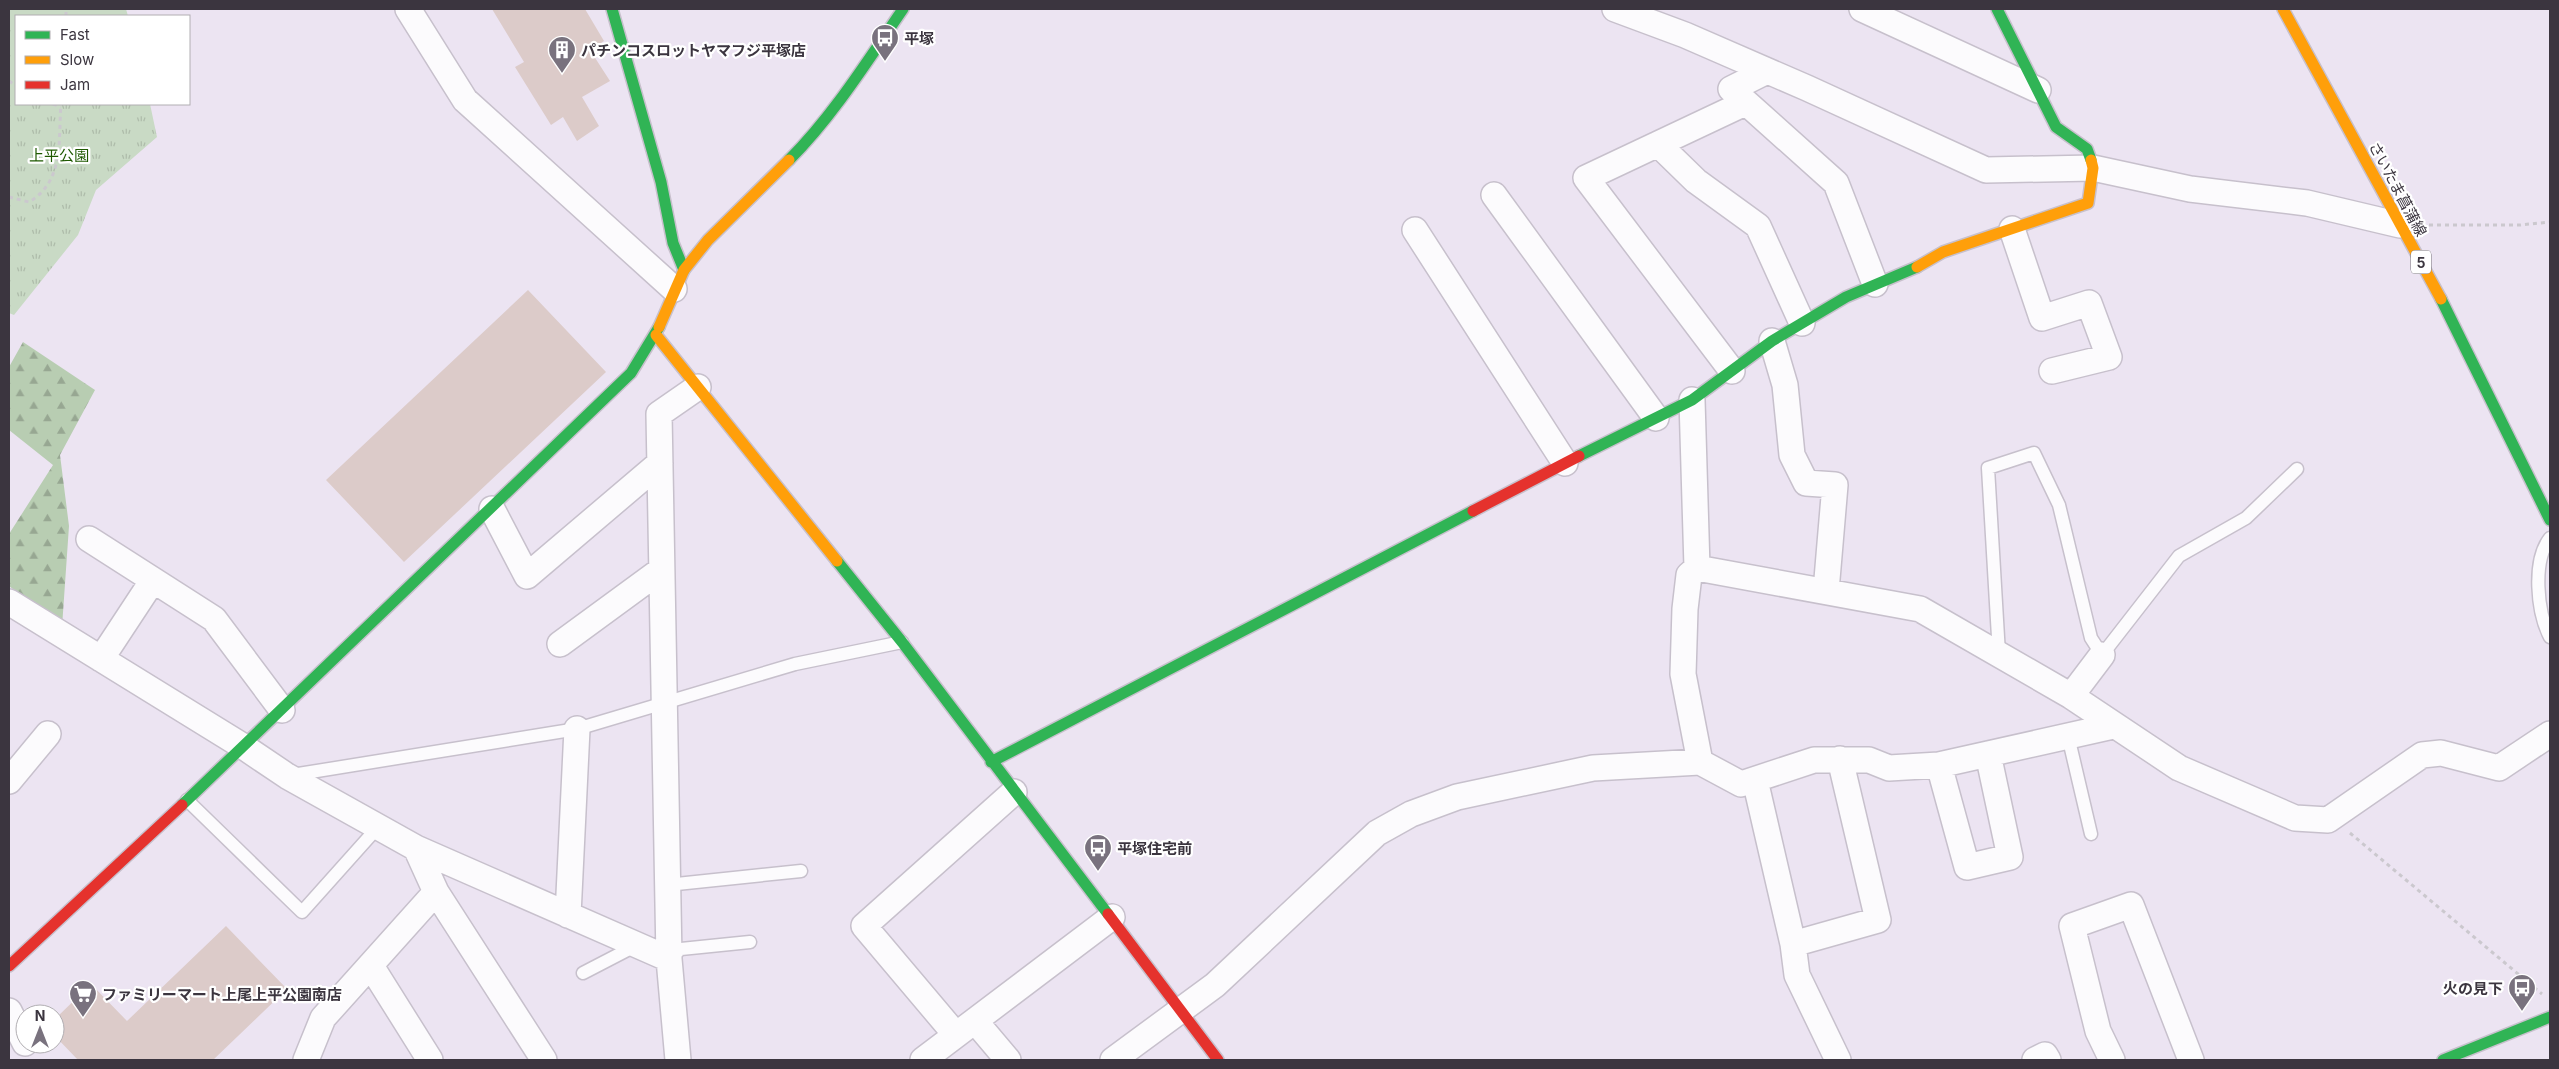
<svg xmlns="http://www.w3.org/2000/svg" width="2559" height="1069" font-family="Inter,'Noto Sans JP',sans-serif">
  <defs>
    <pattern id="forest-firs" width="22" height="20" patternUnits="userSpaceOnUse" patternTransform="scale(1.25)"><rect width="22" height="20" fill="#b8cdb2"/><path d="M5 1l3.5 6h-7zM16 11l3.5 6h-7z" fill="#97a792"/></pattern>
    <pattern id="park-tufts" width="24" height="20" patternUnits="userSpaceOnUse" patternTransform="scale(1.25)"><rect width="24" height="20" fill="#c9dac5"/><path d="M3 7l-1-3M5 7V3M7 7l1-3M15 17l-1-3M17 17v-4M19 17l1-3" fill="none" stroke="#aebcaa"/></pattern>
  </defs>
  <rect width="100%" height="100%" fill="#ece4f2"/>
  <!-- forest -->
  <path fill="url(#forest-firs)" d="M23,342L95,390L60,455L69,526L62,627L9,586V534L53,465L9,430V367Z"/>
  <!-- park -->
  <path fill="url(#park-tufts)" d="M9,9H126L128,16H16V104H150L157,137L96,190L78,235L14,315L9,313Z"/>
  <!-- building -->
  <path fill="#dccbc9" d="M492,9H585L604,41L590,50L610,81L582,97L599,126L577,141L563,117L551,125L515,67L524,62Z
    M528,290L606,372L404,562L326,480Z
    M226,926L287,989L213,1060H78L55,1036V1019L91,984L127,1021Z"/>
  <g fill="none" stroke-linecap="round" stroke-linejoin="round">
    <defs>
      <path id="lane" d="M2550,538C2532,561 2537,612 2550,637
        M1999,654L1988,468L2034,453L2059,505L2091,638L2102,655L2179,556L2246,518L2297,469
        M2068,736L2091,834
        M292,775L577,729L795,664L902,642
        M187,800L302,912L378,827
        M667,885L801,871
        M669,959L681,949L750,942
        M583,973L637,945"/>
      <path id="street" d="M408,9L465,100L674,289
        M1615,9L1685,35L1807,88L1986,170L2093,168L2190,189L2307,203L2400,225
        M1862,9L2038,90
        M1767,71L1731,89L1836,183L1875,284
        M1658,144L1696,181L1758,226L1802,323
        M1494,195L1656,418
        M2012,229L2042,318L2089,303L2109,357L2052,371
        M1415,230L1565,463
        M1772,341L1785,385L1792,455L1806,483L1835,485L1826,591
        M1732,371L1586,178L1745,103
        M1692,400L1697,568L1689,575L1685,609L1683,674L1700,762
        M492,509L527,576L660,463
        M89,539L214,619L282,710
        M1697,568L1920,609L2071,696L2179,768L2295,818L2328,820L2422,755L2441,753L2499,768L2550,734
        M9,602L244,747L287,776L416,848L669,959
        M560,644L661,570
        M101,659L153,580
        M2071,696L2102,655
        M1939,765L1967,867L2010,857L1988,754
        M1755,780L1793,944L1797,975L1838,1060
        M9,781L48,734
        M416,848L436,892L544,1060
        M568,915L577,729
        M1793,944L1878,920L1840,759
        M371,966L430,1060
        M9,1011L25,1043
        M975,1021L1008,1060
        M956,1035L864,926L1014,792
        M306,1060L323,1018L436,892
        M678,1060L669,959L659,414L698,387
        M923,1060L1112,917
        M1113,1060L1215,985L1377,833L1411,814L1457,797L1593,768L1700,762L1741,784L1814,760H1869L1889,768L1939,765L2113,726
        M2035,1060L2045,1055L2048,1060
        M2112,1060L2098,1031L2072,926L2131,905L2191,1060"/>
      <path id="fast" d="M612,9L661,182L673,243L684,270
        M1997,9L2056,127L2087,149L2091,160
        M789,160C833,116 868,60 903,9
        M2441,299L2550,520
        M1579,456L1692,400L1772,341L1846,297L1917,267
        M837,561L902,642L1108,914
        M991,762L1473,511
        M182,805L631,373L659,327
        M2443,1060L2550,1017"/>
      <path id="slow" d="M2283,9L2441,299
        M1917,267L1943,252L2088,203L2093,168L2091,160
        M659,327L684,270L708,240L789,160
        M656,335L837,561"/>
      <path id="jam" d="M1473,511L1579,456
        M1108,914L1218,1060
        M9,966L182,805"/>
    </defs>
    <!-- lane casing -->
    <use href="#lane" stroke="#c7c0cc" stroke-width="15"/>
    <!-- street casing -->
    <use href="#street" stroke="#c7c0cc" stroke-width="28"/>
    <!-- fast casing -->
    <use href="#fast" stroke="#c7c0cc" stroke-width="14"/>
    <!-- slow casing -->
    <use href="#slow" stroke="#c7c0cc" stroke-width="14"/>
    <!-- jam casing -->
    <use href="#jam" stroke="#c7c0cc" stroke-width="14"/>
    <!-- path -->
    <path stroke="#cbc8ce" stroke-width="3" stroke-dasharray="4 4" stroke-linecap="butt" d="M66,16V9
      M9,81L16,86
      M53,104L61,107
      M9,197L29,202C65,181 58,139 61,104
      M2429,225H2520L2550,222
      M2350,833L2542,994"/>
    <!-- lane -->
    <use href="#lane" stroke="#fcfbfd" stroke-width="12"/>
    <!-- street -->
    <use href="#street" stroke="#fcfbfd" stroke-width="25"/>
    <!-- fast -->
    <use href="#fast" stroke="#30b455" stroke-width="11"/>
    <!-- slow -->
    <use href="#slow" stroke="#ff9f0a" stroke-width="11"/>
    <!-- jam -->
    <use href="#jam" stroke="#e5322d" stroke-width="11"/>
  </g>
  <!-- icons -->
  <defs>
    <symbol id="bus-pin" viewBox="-11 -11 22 30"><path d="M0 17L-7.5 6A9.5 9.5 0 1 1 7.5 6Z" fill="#79727e" stroke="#fff"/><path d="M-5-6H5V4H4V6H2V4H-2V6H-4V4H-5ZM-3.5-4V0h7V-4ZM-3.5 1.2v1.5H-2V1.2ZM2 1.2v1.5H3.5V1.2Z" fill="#fff"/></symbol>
    <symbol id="building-pin" viewBox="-11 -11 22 30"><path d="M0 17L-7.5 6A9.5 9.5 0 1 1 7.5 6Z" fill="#79727e" stroke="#fff"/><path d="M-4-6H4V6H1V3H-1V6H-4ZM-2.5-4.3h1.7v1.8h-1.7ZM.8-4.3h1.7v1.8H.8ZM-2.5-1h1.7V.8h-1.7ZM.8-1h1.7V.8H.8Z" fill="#fff"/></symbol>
    <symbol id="supermarket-pin" viewBox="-11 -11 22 30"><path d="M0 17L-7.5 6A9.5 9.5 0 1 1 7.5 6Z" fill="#79727e" stroke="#fff"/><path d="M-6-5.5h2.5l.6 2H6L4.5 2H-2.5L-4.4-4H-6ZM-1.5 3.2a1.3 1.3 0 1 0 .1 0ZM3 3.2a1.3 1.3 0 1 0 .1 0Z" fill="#fff"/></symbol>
  </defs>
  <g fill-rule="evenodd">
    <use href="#bus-pin" x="869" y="22" width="32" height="43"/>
    <use href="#building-pin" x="546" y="34" width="32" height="43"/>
    <use href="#bus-pin" x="1082" y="832" width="32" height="43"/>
    <use href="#bus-pin" x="2506" y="972" width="32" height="43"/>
    <use href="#supermarket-pin" x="67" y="978" width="32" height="43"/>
  </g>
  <g text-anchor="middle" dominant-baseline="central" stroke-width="4.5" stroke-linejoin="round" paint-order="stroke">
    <!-- shield labels -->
    <rect fill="#fff" stroke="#767279" stroke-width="1" x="2411" y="250.5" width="20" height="23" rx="4"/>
    <g font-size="14" font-weight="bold" fill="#3b353f">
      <text x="2421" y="262">5</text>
    </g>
    <!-- poi labels -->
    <g font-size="15" font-weight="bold" fill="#3b353f" stroke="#fff" text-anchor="start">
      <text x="904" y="38">平塚</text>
      <text x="581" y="50">パチンコスロットヤマフジ平塚店</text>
      <text x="1117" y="848">平塚住宅前</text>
      <text x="2503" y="988" text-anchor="end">火の見下</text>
      <text x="102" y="994">ファミリーマート上尾上平公園南店</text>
    </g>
    <!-- park labels -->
    <g font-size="15" fill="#1e5900" stroke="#fff">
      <text x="59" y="155">上平公園</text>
    </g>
    <!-- street labels -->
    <g font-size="15" fill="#3b353f" stroke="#fff">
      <text transform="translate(2398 189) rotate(62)">さいたま菖蒲線</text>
    </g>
  </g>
  <!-- border -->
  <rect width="2559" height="1069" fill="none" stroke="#3b353f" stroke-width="20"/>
  <!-- legend -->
  <rect x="15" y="15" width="175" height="90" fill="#ffffff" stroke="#b1aeb2"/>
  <rect x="25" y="31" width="25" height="8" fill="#30b455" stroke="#b1aeb2"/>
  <text x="60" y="40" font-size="15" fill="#3b353f">Fast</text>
  <rect x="25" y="56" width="25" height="8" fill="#ff9f0a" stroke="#b1aeb2"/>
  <text x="60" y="65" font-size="15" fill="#3b353f">Slow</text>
  <rect x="25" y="81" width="25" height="8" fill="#e5322d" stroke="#b1aeb2"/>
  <text x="60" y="90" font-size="15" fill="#3b353f">Jam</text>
  <!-- north arrow -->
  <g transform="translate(40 1029)"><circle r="24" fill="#ffffff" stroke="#b1aeb2"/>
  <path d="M0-4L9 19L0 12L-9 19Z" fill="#79727e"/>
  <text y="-8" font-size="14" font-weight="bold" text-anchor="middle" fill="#3b353f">N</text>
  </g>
</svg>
